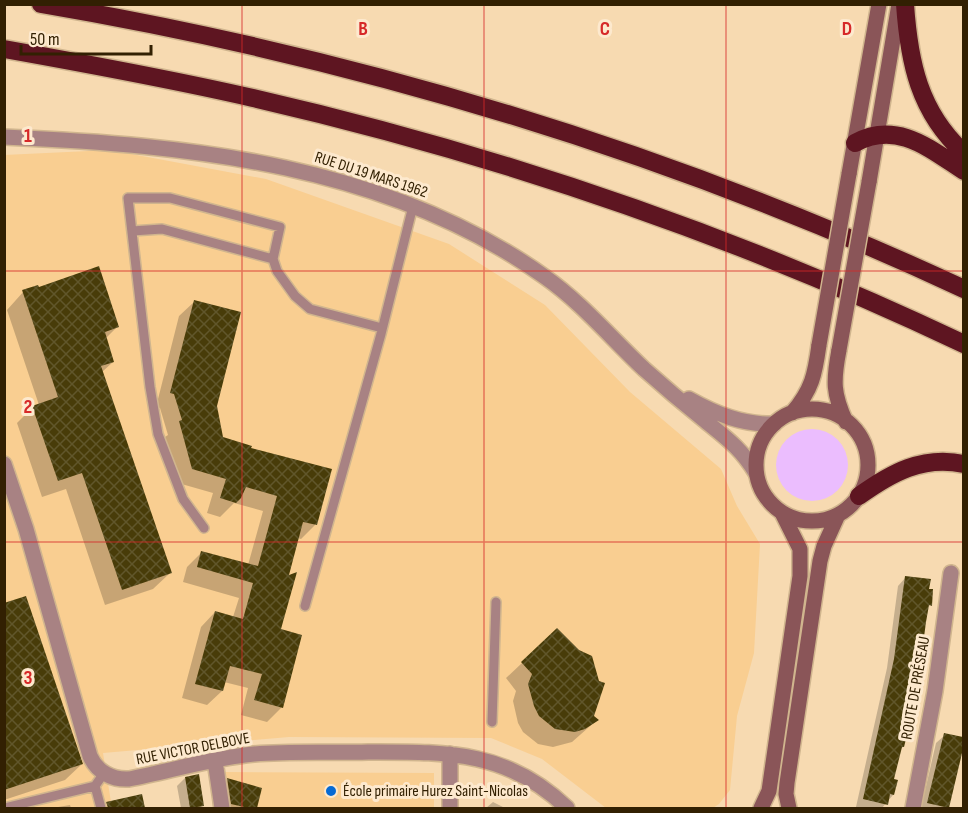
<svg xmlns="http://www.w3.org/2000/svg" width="968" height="813" font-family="'Sofia Sans Condensed',sans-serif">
  <defs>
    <pattern id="building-cross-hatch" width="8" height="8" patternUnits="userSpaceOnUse" patternTransform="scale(1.5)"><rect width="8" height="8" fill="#483c09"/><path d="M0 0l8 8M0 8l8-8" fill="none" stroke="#60562b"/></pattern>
  </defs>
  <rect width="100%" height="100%" fill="#f7dab1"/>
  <!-- built -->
  <path fill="#f9ce91" d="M110,150L266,179L449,244L545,305L630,392L721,469L737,506L760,544L754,653L737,716L730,790L719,804L713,808H606L542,759L491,738L289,737L103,753L112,808H5L4,155Z
    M225,772L434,773V808H231Z"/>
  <!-- grass -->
  <path fill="#ebbdfe" d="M776 465a36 36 0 1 1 72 0a36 36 0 1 1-72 0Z"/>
  <!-- shadow -->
  <path fill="#0003" d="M24,291L117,327L105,339L113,362L102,372L170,573L153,589L105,605L66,489L42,497L17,423L33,407L39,405L7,310Z
    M194,302L221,438L250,449L330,470L315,525L301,539L297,538L287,577L279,630L300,636L281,708L267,722L241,715L248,688L224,682L222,691L207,705L182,698L201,627L215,612L233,617L239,598L183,582L187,567L201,553L248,565L263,511L234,503L220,517L207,513L213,493L178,483L165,437L168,435L160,408L156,407L179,316Z
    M906,577L928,590L930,605L927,608L924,622L923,653L920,656L913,685L914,700L909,704L903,732V747L899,750L892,780L893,795L882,808H864L856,807L887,668L898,586Z
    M4,605L82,764L65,780L4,800Z
    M522,663L597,720L572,742L553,747L538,744L523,732L518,723L513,701L516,691L506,678Z
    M945,735L964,739L947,807L921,808L936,743Z
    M185,778L202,806L200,808H181L177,786Z
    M228,780L261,789L256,808H213L212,796Z
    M493,802L505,808H486Z
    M70,805L71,808H52Z"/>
  <!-- building -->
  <path fill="url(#building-cross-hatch)" d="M99,266L119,327L105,332L114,362L101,366L172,573L122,590L82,473L58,481L32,406L58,397L22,290L38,285L39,287Z
    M194,300L241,312L217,406L223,437L252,446L251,448L332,469L317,525L303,522L289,575L297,572L281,629L302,635L283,708L254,700L262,674L230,666L223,691L195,684L215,611L243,619L253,583L197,567L201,551L258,566L277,496L246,487L241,498L236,503L220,498L226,479L192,469L179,421L182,420L174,394L170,393Z
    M905,576L931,579L929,589H933L932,606L929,605L926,622L924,637L927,638L924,654L922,653L915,684L918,685L915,701L912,700L904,730L908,731L904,747H902L894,779L898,780L894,795L890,794L888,805L863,799L894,659Z
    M26,596L83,764L4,790V603Z
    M557,628L579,650L592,656L599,681L605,683L594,716L599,720L585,729L575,732L555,729L539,716L534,706L528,684L532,674L521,662Z
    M944,733L963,737V749L949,808L927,803Z
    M199,774L204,806L190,808L185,777Z
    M227,778L262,788L257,808H248L231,804Z
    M142,794L145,808H108L106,802Z"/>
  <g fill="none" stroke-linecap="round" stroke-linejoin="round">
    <defs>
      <path id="service" d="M132,231L162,229L273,259
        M204,528L183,499L158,434L150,387L128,198H170L280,227L273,259L277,271L295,296L310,309L382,328
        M305,606L381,334L413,206
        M492,722L496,602
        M4,808L95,786
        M101,808L95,786L104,773"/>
      <path id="minor" d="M4,137C191,145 388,165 545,277C582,303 611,338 644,369C663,386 683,403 703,419C726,438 740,447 756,473
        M689,399C716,414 743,425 774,424
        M4,464L26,529L90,756C97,772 112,780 129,779C170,771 212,758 254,754C292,751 330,753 368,752C446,752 507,750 567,808
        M215,761L222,808
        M450,808V754
        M913,808L935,691L951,573"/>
      <path id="secondary" d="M849,174L879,4
        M869,182L899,4
        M839,350C833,381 833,394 846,422
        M756 465a56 56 0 1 1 112 0a56 56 0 1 1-112 0Z
        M792,413C812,390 815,374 819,345
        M761,808L769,791L800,576V549L782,513
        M789,808L786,794L787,783L820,561L824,546L838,515"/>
      <path id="motorway" d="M41,4C359,58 672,153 964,289
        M905,4C909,62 919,112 964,153
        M4,49C88,64 170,79 253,98C497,154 737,236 964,344
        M855,143C897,120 930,149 964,171
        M859,496C891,473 923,455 964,464"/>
    </defs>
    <!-- service casing -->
    <use href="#service" stroke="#d0b58e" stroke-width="12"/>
    <!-- minor casing -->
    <use href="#minor" stroke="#d0b58e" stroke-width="18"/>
    <!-- secondary casing -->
    <use href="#secondary" stroke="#d0b58e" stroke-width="18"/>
    <!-- motorway casing -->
    <use href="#motorway" stroke="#d0b58e" stroke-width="21"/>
    <!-- service -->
    <use href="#service" stroke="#a88283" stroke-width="9"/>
    <!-- minor -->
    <use href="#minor" stroke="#a88283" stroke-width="15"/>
    <!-- secondary -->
    <use href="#secondary" stroke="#8a5558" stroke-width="15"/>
    <!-- motorway -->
    <use href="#motorway" stroke="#5e1521" stroke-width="18"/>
    <defs>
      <path id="secondary-bridge" d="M819,345L849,174
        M839,350L869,182"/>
    </defs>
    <!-- secondary-bridge casing -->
    <use href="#secondary-bridge" stroke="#d0b58e" stroke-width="18" stroke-linecap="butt"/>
    <!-- secondary-bridge -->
    <use href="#secondary-bridge" stroke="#8a5558" stroke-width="15"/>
  </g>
  <!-- grid -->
  <path fill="none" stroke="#d62828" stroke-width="1.5" stroke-opacity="0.55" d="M242,4V808M484,4V808M726,4V808M4,271H964M4,542H964"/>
  <!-- markers -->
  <circle fill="#066ad3" stroke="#fde9ce" stroke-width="2" cx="331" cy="791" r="6"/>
  <g text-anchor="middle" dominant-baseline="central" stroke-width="6" stroke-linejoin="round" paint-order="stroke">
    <!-- street labels -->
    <g font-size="16" fill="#322002" stroke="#fde9ce">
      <text transform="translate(371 175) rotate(18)">RUE DU 19 MARS 1962</text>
      <text transform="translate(916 688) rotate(-80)">ROUTE DE PRÉSEAU</text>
      <text transform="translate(193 749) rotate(-11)">RUE VICTOR DELBOVE</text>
    </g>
    <!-- poi labels -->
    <g font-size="16" fill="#322002" stroke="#fde9ce" text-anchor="start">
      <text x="343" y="791">École primaire Hurez Saint-Nicolas</text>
    </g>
  </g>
  <g font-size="20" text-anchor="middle" font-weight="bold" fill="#d62828" stroke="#fde9ce" stroke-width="6" stroke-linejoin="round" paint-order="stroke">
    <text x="363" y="35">B</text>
    <text x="605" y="35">C</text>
    <text x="847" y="35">D</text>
    <text x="28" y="142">1</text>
    <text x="28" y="413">2</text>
    <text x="28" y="684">3</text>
  </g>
  <!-- border -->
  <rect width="968" height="813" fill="none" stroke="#322002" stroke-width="12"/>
  <!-- scale -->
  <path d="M21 45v9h130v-9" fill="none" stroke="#322002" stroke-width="3"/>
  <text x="30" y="45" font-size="18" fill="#322002" stroke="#fde9ce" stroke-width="4.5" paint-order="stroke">50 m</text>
</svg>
